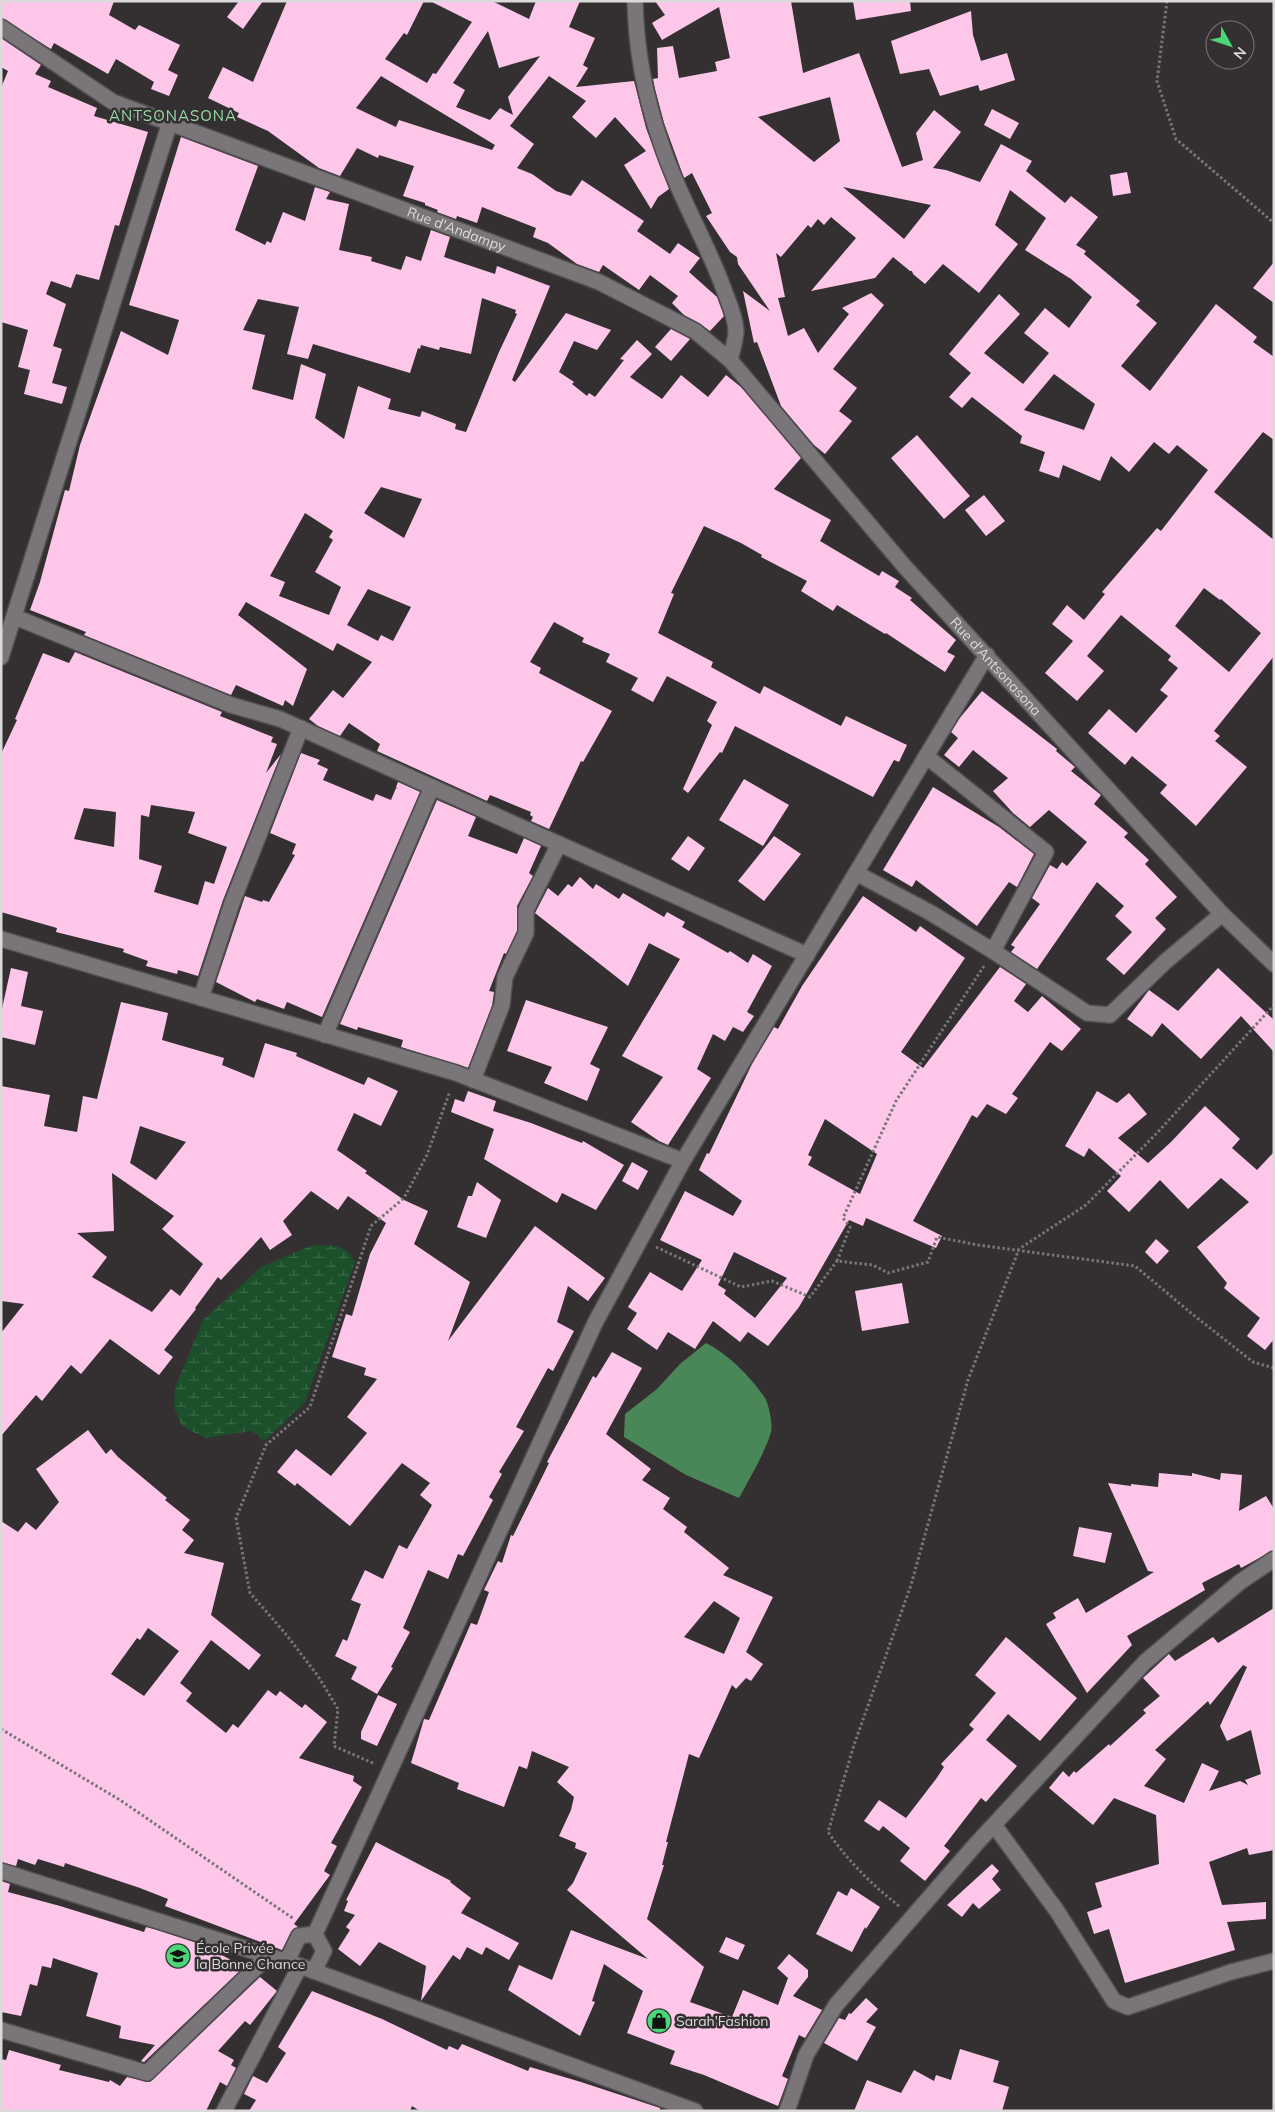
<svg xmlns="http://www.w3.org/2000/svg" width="1275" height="2112" font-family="Mulish,sans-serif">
  <defs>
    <pattern id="wetland-marsh" width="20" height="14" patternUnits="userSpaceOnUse" patternTransform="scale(1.25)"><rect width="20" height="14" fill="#1b502b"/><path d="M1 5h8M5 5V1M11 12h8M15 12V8" fill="none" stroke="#3c6949"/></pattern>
  </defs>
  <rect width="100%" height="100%" fill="#343032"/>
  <!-- wetland -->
  <path fill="url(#wetland-marsh)" d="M313,1245C332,1246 345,1243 355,1262L305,1402L266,1440L260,1439L258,1435L250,1431L207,1438L189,1430L181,1424L174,1407L175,1388L203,1320L261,1267Z"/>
  <!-- water -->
  <path fill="#498759" d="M706,1343C728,1354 751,1377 765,1398C769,1405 773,1425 771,1432C764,1455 750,1477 739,1498L686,1475L624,1437L625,1414L657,1389L680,1364Z"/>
  <!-- building -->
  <path fill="#fec7ea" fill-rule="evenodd" d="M1,1H114L109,15L135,30L139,25L180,45L168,70L178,75L169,96L151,89L154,82L116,59L108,74L54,43L51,49L1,18Z
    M239,1H263L243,29L227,17Z
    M287,1H424L407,35L404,33L385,59L427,83L433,73L436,74L472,22L430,1H492L529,19L536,1H580L569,27L595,38L583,65L588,68L576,87L634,81L646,128L669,189L658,197L651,209L624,165L646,151L615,117L596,138L572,117L586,101L549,76L510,126L534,144L517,168L532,174L556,191L571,196L582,180L644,221L637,231L670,254L678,243L700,258L689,272L717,297L724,316L710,331L699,323L684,315L672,303L678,296L650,275L639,290L603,265L599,272L577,264L548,243L533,237L536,228L482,207L477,223L457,216L456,219L437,212L438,210L425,205V203L403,196L414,166L379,155L378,158L357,148L340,176L319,168L268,131L237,117L239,113L208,98L223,67L253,82ZM488,31L499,68L540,56L508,97L513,115L500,108L490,120L456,107L465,90L453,83ZM381,76L495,145L492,150L399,120L396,127L356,108Z
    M655,1H791L803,73L859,53L902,167L923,160L916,133L934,110L961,132L933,168L946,170L980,182L1001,144L1032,161L1026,171L1065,203L1071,196L1098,217L1076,245L1086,251L1084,254L1140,301L1136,305L1157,323L1121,366L1150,391L1216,304L1257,337L1253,342L1274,357V440L1263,432L1214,492L1274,540V656L1214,731L1220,736L1215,741L1247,767L1196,826L1160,793L1167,785L1132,756L1125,765L1088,733L1109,709L1136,733L1168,696L1160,690L1178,668L1168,660L1171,656L1121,615L1087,656L1104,671L1077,701L1045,673L1073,641L1052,624L1067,605L1084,620L1105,594L1102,592L1157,528L1161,531L1208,470L1177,445L1169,454L1154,442L1129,472L1111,456L1100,481L1063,465L1059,478L1039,471L1045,452L1020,443L1022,436L972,397L962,408L949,397L971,373L949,354L999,294L1020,314L984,353L1023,384L1049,353L1024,333L1045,308L1069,328L1092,297L1071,279L1025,250L1046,218L1010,190L995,225L1018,244L979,293L943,264L925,284L913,274L912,271H910L893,257L875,278L811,291L856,238L831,217L824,225L818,219L811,228L808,225L781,257L776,253L785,297L778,298L788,336L804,328L818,353L849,314L842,308L871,293L884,305L833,369L857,388L839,411L852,421L825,454L814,445L781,406L757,342L754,343L743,291L770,311L738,264L737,257L730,252L706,216L712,213L692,173L684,178L664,123L655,89L653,79L658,78L657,48L673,46L679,78L717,71L715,62L730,58L719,7L662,40L652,23L665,15ZM830,97L840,141L814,162L758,117ZM843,187L931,205L904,239ZM1054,374L1095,404L1084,430L1024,410ZM1204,588L1220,600L1221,599L1261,633L1229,672L1175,626Z
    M853,1H910L911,11L856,20Z
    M971,11L973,35L981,61L1007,53L1015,80L980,91L978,85L940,96L929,69L900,74L891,41Z
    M1,38L41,65L35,74L51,81L48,87L97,108L94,116L148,132L119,226L115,225L99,280L76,274L71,288L51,281L46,294L66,304L53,346L62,349L52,383L67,387L62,404L24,394L30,370L18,367L28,330L1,322V88L8,71L1,67Z
    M992,109L1019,123L1010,139L984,125Z
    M181,137L258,166L235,230L265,245L267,241L271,243L283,212L305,221L315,187L330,192L326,199L349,204L339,250L372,257L371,261L401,270L406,256L421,261L431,230L450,237L444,257L495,274L497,266L550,286L512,380L515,382L566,313L611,330L597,350L574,341L559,372L574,382L572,384L587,396L589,393L595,397L624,360L620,359L637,340L652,354L630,377L662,399L681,375L708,397L726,375L741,387L801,458L774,489L831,520L820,541L879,576L882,571L899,581L895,587L912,598L910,600L956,640L947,652L955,656L945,672L886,633L885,634L837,605L833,611L801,591L807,581L761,557L762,555L741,543L704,526L671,593L674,594L658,633L713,662L711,667L760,694L764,686L841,726L846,716L907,745L899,762L894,760L873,797L735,726L722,753L720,752L688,793L683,789L712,725L707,721L717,702L667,676L653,702L631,690L638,678L606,662L610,654L582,642L584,638L554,622L530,662L541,668L539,673L612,711L583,762L581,761L549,829L531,821L533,817L530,815L531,812L490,795L487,801L377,751L380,744L349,723L340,736L318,726L309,719L333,690L343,698L372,662L337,643L333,651L246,602L238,615L307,669L293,706L285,700L283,706L236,685L231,695L84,635L86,632L30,610L40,582L65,490L69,491L80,445L121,331L168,355L179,320L129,305ZM482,298L516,310L515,313L517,314L499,352L466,432L455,429L456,424L422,411L420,417L388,409L391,399L358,386L344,439L315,418L326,374L301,364L293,400L252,389L265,335L243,330L258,299L299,307L287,354L308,359L313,344L410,373L418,348L420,349L421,345L439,350L440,347L471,354ZM381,487L422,499L404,538L364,513ZM305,513L333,531L329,537L333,540L315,572L341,587L329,615L279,596L285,582L270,576ZM368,589L411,607L393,641L381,635L378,641L347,625Z
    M1127,172L1131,193L1113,196L1110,175Z
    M1274,262V303L1253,288Z
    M671,329L690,339L671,361L655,347Z
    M917,435L970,496L944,519L891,458Z
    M984,495L1005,521L986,536L965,510Z
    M75,652L222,712L220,716L273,737L271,742L277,744L266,773L281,754L223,900L198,976L178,970L177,974L146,966L148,961L123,952L124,949L56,932L57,928L1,912V754L17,720L15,719L43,653L69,663ZM151,805L195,812L188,833L227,847L214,884L205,881L198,905L154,892L162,866L139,859L141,815L149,817ZM84,808L116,812L114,847L74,839Z
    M982,691L1057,749L1056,751L1075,767L1071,771L1101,795L1094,804L1128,833L1124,837L1149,860L1145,864L1177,897L1155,918L1166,929L1124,975L1106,959L1132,932L1115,916L1124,906L1097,882L1037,969L1011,952L1015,947L1011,945L1040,904L1032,898L1050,865L1057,869L1062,862L1067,866L1087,842L1049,810L1030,827L1013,813L993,791L1008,778L973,750L959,767L944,755L958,738L951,732L959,719Z
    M301,753L320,760L317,764L328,769L323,780L373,801L376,794L391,800L396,788L398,789L396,787L398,782L420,792L322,1017L287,1002L284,1009L257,999L255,1002L216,982L245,896L262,902L263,900L269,902L295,855L292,854L296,844L270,833Z
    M744,779L789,805L763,846L719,820Z
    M933,787L999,827L1034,854L1017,887L1009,882L977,926L916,880L912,887L883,870Z
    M437,800L476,817L468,836L517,854L524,838L541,846L529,873L533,876L517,906V931L506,954L504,953L489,991L494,992L492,1006L468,1068L401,1047L403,1040L358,1027L357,1030L340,1024Z
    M688,836L705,848L689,871L671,859Z
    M774,836L801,854L764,901L738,881Z
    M580,877L593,889L596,884L619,899L623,893L664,917L667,912L685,922L682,927L728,953L730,951L748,963L753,954L772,966L747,1012L754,1016L743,1032L733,1027L725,1041L713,1034L697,1069L711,1078L668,1145L659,1141L631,1122L663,1077L622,1056L680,959L649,943L628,986L535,913L548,888L558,896L568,884L572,887Z
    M863,896L916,932L920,926L965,958L901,1052L923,1068L1000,967L1026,984L1014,1001L1028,1012L1042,996L1081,1029L1062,1051L1050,1042L1012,1094L1018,1098L1006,1114L987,1104L977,1118L972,1115L913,1221L942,1236L936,1248L866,1218L863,1226L849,1220L799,1307L768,1346L748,1332L740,1342L713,1321L695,1349L668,1332L657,1350L627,1329L637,1313L628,1307L650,1272L682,1291L702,1260L660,1240L685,1191L733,1216L742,1201L699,1170L707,1153L709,1154L752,1064L774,1027L778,1029L802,986ZM825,1119L877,1154L860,1194L808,1165L812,1157L808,1155ZM734,1252L787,1278L755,1318L724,1294L726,1290L718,1285Z
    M11,968L28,972L21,1006L43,1011L35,1045L1,1037V1013Z
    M1218,968L1274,1020V1052L1241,1016L1201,1059L1162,1023L1152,1037L1127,1019L1149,990L1178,1011Z
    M526,1000L608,1027L590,1064L600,1069L587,1101L544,1083L552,1067L507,1051Z
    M121,1002L168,1013L162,1040L224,1058L222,1065L254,1078L265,1043L297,1053L296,1056L364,1085L368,1077L398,1091L381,1126L354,1113L337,1150L367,1171L365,1173L404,1200L428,1211L414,1244L470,1282L448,1341L535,1226L605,1278L588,1301L568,1286L557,1322L574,1331L553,1371L548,1368L516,1427L524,1431L499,1472L502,1474L489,1497L493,1500L463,1556L458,1554L448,1579L428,1570L403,1628L410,1632L391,1667L393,1668L377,1694L351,1679L357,1667L335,1656L343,1639L347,1641L361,1604L351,1600L365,1570L383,1579L399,1545L407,1549L432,1505L420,1495L430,1483L402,1463L350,1526L297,1483L295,1486L277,1472L296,1449L331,1476L367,1433L347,1417L377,1379L364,1375L366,1368L332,1357L346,1314L352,1316L370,1254L386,1223L348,1196L338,1210L311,1191L283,1221L292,1235L270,1250L261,1237L221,1280L218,1277L195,1308L196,1309L164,1350L173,1357L159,1375L110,1339L81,1374L71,1365L42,1401L36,1395L1,1436V1333L24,1304L1,1301V1086L50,1095L44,1126L77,1132L83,1096L97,1099ZM140,1126L186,1142L156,1180L130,1163ZM112,1173L174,1216L162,1229L203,1264L180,1296L171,1289L152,1312L92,1277L107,1257L77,1233L114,1231Z
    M468,1091L496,1101L493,1111L531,1123L582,1143L583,1141L624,1165L596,1210L562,1193L557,1203L484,1159L494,1129L451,1112L455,1099L464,1102Z
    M1097,1091L1117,1103L1129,1093L1147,1114L1118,1138L1148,1163L1171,1142L1205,1106L1240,1139L1232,1148L1257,1170L1274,1152V1339L1265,1350L1247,1336L1260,1318L1224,1288L1227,1283L1197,1247L1249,1202L1221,1178L1188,1209L1160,1180L1129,1212L1107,1191L1121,1176L1089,1148L1084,1157L1065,1146Z
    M632,1162L648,1171L638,1190L622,1181Z
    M477,1182L501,1200L486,1238L457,1227L468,1196H472Z
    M1156,1239L1169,1251L1157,1264L1145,1252Z
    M902,1283L909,1323L862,1331L855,1291Z
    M612,1352L642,1368L606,1434L651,1469L642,1480L670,1498L663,1509L687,1527L684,1532L729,1568L723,1575L773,1597L746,1652L763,1664L751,1681L746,1678L736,1689L732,1685L699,1758L689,1754L666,1842H668L662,1865H664L647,1919L704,1967L690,2002L732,2017L743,1990L778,2005L788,1978L777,1968L789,1954L808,1970V1977L793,1996L822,2010L805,2038L799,2035L782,2076L788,2079L778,2106L704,2075L670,2064L675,2051L627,2033L643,1991L604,1964L592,2001L595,2002L580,2036L508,1990L519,1965L552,1980L571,1930L648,1959L567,1890L573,1883L587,1853L575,1848L576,1843L559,1836L571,1810L574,1797L557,1782L569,1767L532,1751L527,1769L519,1766L504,1807L457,1789L459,1783L411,1763L424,1719L429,1720L471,1623L477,1625L489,1592L484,1590L498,1561L502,1563L511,1535L513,1536L549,1463L547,1462L593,1376L596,1378ZM714,1601L740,1618L724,1654L684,1637Z
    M88,1430L106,1454L111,1449L118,1457L167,1498L165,1500L190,1520L182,1530L194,1540L184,1553L224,1563L211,1615L261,1655L249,1670L211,1640L180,1683L192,1693L186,1701L226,1733L233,1724L238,1728L268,1690L276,1696L280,1691L302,1708L305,1704L327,1722L299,1758L354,1776L353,1781L362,1787L331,1843L337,1846L324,1871L330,1875L294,1924L298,1927L291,1932L282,1950L165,1906L168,1899L140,1888L65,1863L64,1867L38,1859L35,1865L18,1859L16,1866L1,1862V1521L18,1532L26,1522L36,1530L59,1502L36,1469ZM148,1628L179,1651L144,1696L111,1674L137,1638L140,1640Z
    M1159,1473L1192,1476V1473L1220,1480L1221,1473L1242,1475L1239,1511L1266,1496L1274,1509V1550L1241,1568L1239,1564L1202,1583L1205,1590L1127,1636L1132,1645L1087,1693L1046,1624L1056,1618L1053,1613L1078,1598L1086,1613L1154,1572L1148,1571L1108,1483L1131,1486V1484L1158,1487Z
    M1079,1527L1112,1533L1105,1563L1073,1556Z
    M1274,1608V1850L1249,1855L1247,1848L1209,1862L1222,1905L1266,1902V1919L1227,1922L1235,1950L1125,1983L1109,1929L1094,1934L1087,1912L1102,1907L1095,1883L1159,1864L1156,1815L1114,1798L1093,1825L1049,1788L1063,1771L1069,1777L1074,1771L1076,1773L1109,1744L1110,1746L1146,1713L1143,1710L1160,1696L1143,1678L1169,1654L1175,1661L1213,1637L1218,1643ZM1243,1665L1247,1667L1220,1726L1227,1741L1251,1730L1261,1774L1245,1780L1248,1785L1240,1781L1209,1791L1219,1771L1202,1763L1184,1803L1144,1786L1166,1759L1155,1750L1208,1701L1210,1705Z
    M1006,1637L1077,1698L1040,1741L1008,1714L986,1740L1017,1766L986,1802L981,1798L944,1846L950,1851L925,1881L900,1861L910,1848L883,1826L879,1831L864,1821L879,1800L906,1818L936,1779L944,1767L941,1764L974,1729L969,1725L996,1693L975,1675Z
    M378,1695L397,1704L377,1746L361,1739V1732Z
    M376,1842L451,1881L450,1882L471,1898L461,1913L519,1943L509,1960L486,1947L482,1955L467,1947L460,1960L453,1955L421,2001L426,1966L379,1942L360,1966L338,1949L350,1930L346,1927L355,1915L344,1911L348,1901L346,1900Z
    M992,1864L999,1871L992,1879L1001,1890L979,1909L973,1903L962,1917L947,1905Z
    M1,1881L10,1884L8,1892L60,1906L144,1932L146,1927L154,1929L203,1945L244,1967L144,2062L141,2061L155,2045L119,2038L121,2026L86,2016L98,1973L53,1958L51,1968L42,1966L37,1986L30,1984L21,2016L1,2012Z
    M851,1888L880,1907L866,1929L865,1927L852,1952L816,1934L838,1891L847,1896Z
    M726,1937L745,1945L738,1960L719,1952Z
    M260,1977L277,1991L250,2025L245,2021L218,2051L234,2060L231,2065L236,2068L227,2086L220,2082L206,2111H1V2059L6,2060L9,2050L61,2065L59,2070L109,2082L110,2080L120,2086L127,2077L150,2082Z
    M312,1991L382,2019L447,2050L449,2046L458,2050L462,2044L528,2071L530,2067L581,2082L660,2108V2111H420L412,2106L410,2111H249L256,2100L244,2094L253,2076L267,2083L286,2053L278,2047Z
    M866,1998L878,2009L866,2022L876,2027L857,2061L824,2043L839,2018L845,2020L849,2013L851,2014Z
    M960,2049L999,2061L993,2082L1009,2087L1002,2111H854L867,2080L901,2093L914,2070L934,2081L936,2075L951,2080Z"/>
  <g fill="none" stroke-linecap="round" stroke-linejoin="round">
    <defs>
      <g id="minor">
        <path d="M635,1C636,50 645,97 661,143C677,193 705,238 723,287C728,301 735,315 736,330C736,340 732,351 730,360"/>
        <path id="s1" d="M1,27L113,102L599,282L695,331L730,360L905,567L1222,914L1274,964"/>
        <path d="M15,617L231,705L280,719L807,955"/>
        <path d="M1,657L170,122"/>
        <path d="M926,756L1046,852L993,951"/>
        <path d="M856,873L931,913L993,951L1087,1013L1110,1015L1166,961L1222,914"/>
        <path d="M1,939L456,1073L683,1161"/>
        <path d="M201,998L232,903L301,728"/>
        <path d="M325,1035L432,787"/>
        <path d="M473,1080L502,1005L505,977L526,933V910L559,844"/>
        <path d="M994,1825L1057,1911L1114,2001L1128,2007L1231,1972L1274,1961"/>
        <path d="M1,1871L300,1966L695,2111"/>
        <path d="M287,1961L299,1936L315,1934"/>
        <path d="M314,1971L324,1951L315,1934L595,1323L683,1161L987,655"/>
        <path d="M1,2030L147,2073L268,1956"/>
        <path d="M224,2111L300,1966"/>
        <path d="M787,2111L806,2055L836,2005L976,1844L1145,1662L1240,1582L1274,1559"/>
      </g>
    </defs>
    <!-- minor casing -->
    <use href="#minor" stroke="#514e50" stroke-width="18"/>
    <!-- path -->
    <path stroke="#787577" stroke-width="3" stroke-dasharray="2.5 2.5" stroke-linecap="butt" d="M1167,1L1157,81L1176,139L1274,223
      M984,966L896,1101L843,1218L850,1227L837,1261L873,1265L888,1273L928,1262L937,1237L978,1245L1135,1266L1191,1313L1253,1362L1274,1368
      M656,1247L741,1287L772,1281L810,1297L837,1261
      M1,1729L120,1800L294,1919
      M373,1763L334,1746L338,1709L318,1676L285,1633L250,1593L236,1518L266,1445L310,1407L371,1226L404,1198L427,1155L450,1091
      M899,1906C871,1884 848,1861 828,1832L854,1745L911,1585L968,1380L1019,1249L1086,1205L1157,1133L1274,1005"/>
    <!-- minor -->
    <use href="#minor" stroke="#7a7578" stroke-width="15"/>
  </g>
  <!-- icons -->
  <defs>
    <symbol id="school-disc" viewBox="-11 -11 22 22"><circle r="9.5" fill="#4bd677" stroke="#343032"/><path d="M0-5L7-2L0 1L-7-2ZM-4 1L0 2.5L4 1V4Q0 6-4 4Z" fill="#111"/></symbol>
    <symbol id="shop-disc" viewBox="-11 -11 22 22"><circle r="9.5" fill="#4bd677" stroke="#343032"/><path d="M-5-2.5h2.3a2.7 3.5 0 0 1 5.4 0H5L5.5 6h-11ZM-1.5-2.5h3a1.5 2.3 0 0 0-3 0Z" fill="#111"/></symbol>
  </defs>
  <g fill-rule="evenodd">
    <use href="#school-disc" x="164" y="1942" width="28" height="28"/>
    <use href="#shop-disc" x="645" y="2007" width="28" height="28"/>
  </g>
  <g text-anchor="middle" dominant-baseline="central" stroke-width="5" stroke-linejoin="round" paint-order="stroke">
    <!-- street labels -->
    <g font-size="14" fill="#dcd9db" stroke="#343032">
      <text stroke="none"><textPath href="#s1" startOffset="501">Rue d'Andampy</textPath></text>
      <text stroke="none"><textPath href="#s1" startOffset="1212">Rue d'Antsonasona</textPath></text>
    </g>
    <!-- poi labels -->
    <g font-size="14" fill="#dcd9db" stroke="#343032" text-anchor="start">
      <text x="196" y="1948">École Privée<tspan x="196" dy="16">la Bonne Chance</tspan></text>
      <text x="676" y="2021">Sarah'Fashion</text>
    </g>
    <!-- neighbourhood labels -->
    <g font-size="15" letter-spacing="1" fill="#97daa5" stroke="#343032">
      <text x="173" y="115">ANTSONASONA</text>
    </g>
  </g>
  <!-- border -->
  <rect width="1275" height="2112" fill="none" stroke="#dcd9db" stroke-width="5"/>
  <!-- north arrow -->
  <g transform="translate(1230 45) rotate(130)"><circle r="24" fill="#343032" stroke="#777476"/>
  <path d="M0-4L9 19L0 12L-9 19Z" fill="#4bd677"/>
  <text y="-8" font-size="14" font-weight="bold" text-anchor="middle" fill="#dcd9db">N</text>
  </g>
</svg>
